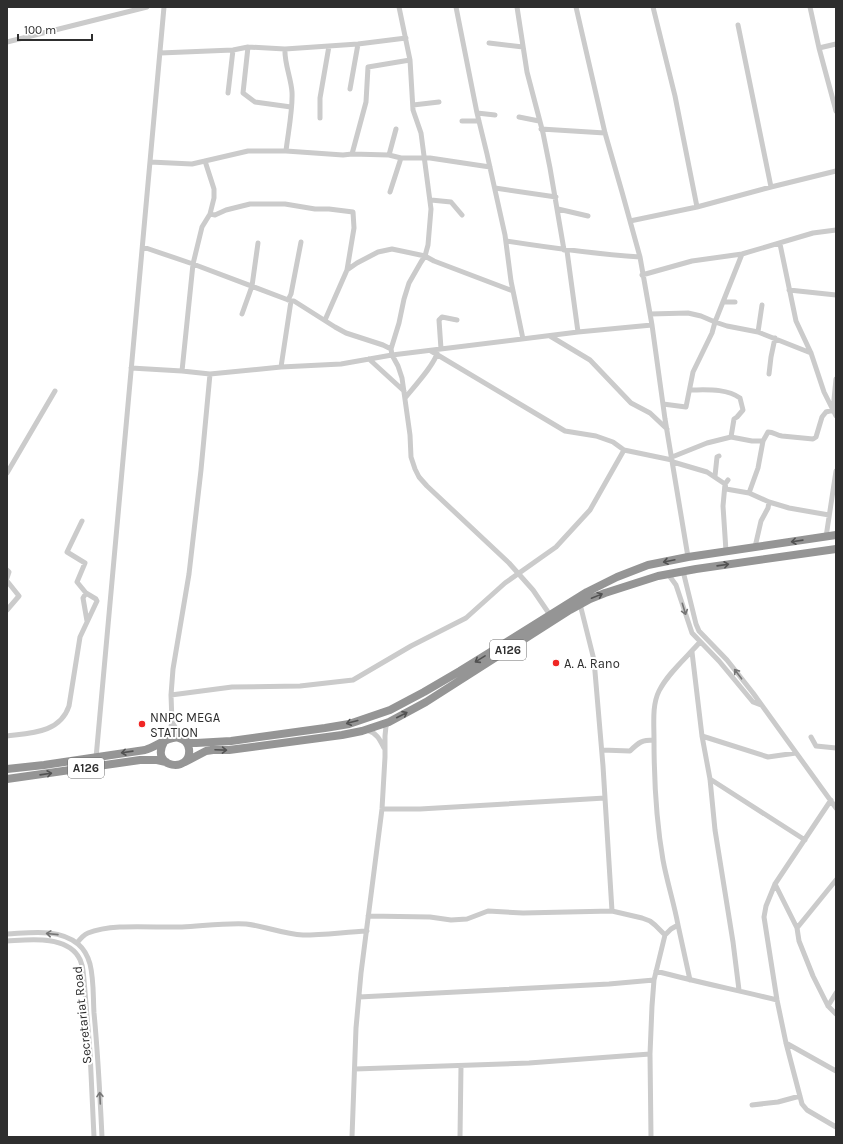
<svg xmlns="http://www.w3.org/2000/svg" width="843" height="1144" font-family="Karla,sans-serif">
  <rect width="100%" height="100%" fill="#fff"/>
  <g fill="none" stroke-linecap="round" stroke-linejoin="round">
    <!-- minor -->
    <path stroke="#cbcbcb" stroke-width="5" d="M399,7L410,60L413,110L421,133L431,209L428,245L425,256L421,262L409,283L404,299L399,323L391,349L392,355L398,366L402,378L410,435L411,457L415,469L419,477L427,486L509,563L533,590L550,615
      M456,7L477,113L487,154L505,235L511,281L523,339
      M517,7L527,72L543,133L550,168L564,250
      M576,7L605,133L622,192L640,257L652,325L665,419L688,557
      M810,7L819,48L836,111
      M738,25L771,187
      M7,42L147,7
      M489,43L523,47
      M248,47L243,93L255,102L291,107
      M819,48L836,44
      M285,49C284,62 291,78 292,92C293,109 288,133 286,151
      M160,53L233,50L248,47L285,49L358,44L406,38
      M350,89L358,44
      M228,93L233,50
      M413,105L439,102
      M477,113L495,115
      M519,117L539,121
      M320,118V98L329,46
      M462,121H479
      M541,129L605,133
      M352,154L366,102L368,67L410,60
      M389,155L396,129
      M150,162L192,164L248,151H286L343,155L352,154L389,155L401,158H430L490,167
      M495,188L556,197
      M390,192L401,158
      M431,200L451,202L462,215
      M697,207L771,187L836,171
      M558,209L588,216
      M210,214L215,215L226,210L250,204H285L315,209H329L353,212L354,228L347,270L325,320
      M630,221L697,207L675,96L653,7
      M506,241C551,248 595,254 640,257
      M143,247L193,264L291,301H294L335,327L346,333L383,345L391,349
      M567,251L578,332
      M347,270L357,263L378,252L392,249L425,256L434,261L513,291
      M642,275L692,261L742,254L813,233L836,230
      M789,290L836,295
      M288,300L291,294L301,242
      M724,302H735
      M242,314L252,286L258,243
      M650,314L688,313L701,316L715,322L727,326L758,332L811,353
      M758,332L762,305
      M550,336L590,360L631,403L650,413L667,429
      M441,349L439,320L442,317L457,320
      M431,351L565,431L596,436L613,442L624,450L672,460
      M369,359L404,391
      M281,367L291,301
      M131,368L182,371L210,374L281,367L341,364L392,355L578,332L652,325
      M182,371L193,264L202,227L210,214L214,198V189L205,161
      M769,374L771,357L775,338
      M836,379L833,410L836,416
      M690,390C706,390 726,388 740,398L743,410L737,417L734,419L731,437
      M405,398C412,389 437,362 437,352
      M663,404L686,407L693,372L712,333L715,322L742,254
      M672,457L707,443L731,437L752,441H763
      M673,462L707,472L725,484L726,489L749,493L769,502L789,508L829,515
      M7,473L55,391
      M715,476L717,457L719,456
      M749,493L758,468L763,441L768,432C774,432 776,435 782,436L813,439L816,437L822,417L826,412L833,410L824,392L811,353L796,321L780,244
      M82,521L67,552L85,563L77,582L86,593
      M826,537L836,471
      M755,547L761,521L768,508L769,502
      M726,551L723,506L725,484L728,480
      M7,570L9,572L7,578
      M683,571L696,624L699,631L727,660L753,693L836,808
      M668,574L676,585L692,633L719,661L753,702L761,705
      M7,581L19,596L7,610
      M580,604L594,660L603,766L612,911
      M692,652L702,736L710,779L715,830L733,942L739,990
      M171,695L232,687L300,686L353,680L411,646L466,618L505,583L556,547L590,510L624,450
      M172,722L182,738
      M367,730C377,733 380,740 384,748
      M7,736C31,733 60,733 69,706L80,637L97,601L96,599L86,593L83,598L87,621
      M702,736L768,757L796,753
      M811,737L816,746L836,748
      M168,739L172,722L171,695L173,669L189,574L201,470L210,374
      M602,750L630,751C639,742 642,740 654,740
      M96,758L164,7
      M710,779L805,840
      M831,800L775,884L766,906L764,917L777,1000L786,1043L802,1104L807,1110L836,1127
      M382,809H420L605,798
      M775,884L797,928L799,941L813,976L828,1006L836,1014
      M368,916L430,917L451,920L467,919L488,911L523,913L612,911L642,918L650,921L655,925L665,935
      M678,925L690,980
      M797,928L836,880
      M7,934C30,933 58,928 78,944C84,949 88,957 90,964C94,980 93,997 94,1013C98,1054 100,1095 102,1137
      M7,941C28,940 64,935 78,956C83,963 83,971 84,980L90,1052L94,1137
      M77,943C80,939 83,935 88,933C112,923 155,928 182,927C203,926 224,923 246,924C265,926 283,934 303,935C324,935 345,932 367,931
      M656,971C696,982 737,990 777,1000
      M359,997L609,984L654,980
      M828,1006L836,993
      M786,1043L836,1071
      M355,1069L529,1063L650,1054
      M752,1105L778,1102L800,1096
      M352,1137L356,1028L361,973L382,809L385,757V736L386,726L389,722
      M460,1137L461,1066
      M651,1137L650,1054L652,1006L654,980L665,935L671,929L678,925C674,903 667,882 663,860C656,820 654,780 654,739C654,723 652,705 659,691C668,673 687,657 700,642"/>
    <!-- highway -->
    <path stroke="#959595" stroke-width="8" d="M184,740L191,743H196L231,741L325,728L349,724L390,710L424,692L460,671L587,592L617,577L648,565L688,557L836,535
      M185,762L206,751L213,750H229L342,735L362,731L389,722L426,702L570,610L590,599L605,593L658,576L696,569L836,549
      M7,769L44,765L145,750C156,747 170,735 179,738C184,739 188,743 189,749C192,774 149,768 164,742
      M7,779L140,760H157L166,762"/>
  </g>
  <!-- one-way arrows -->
  <defs><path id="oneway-shaft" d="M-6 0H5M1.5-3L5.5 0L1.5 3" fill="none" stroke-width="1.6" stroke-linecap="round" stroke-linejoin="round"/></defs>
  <g stroke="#525252">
    <use href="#oneway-shaft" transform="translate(797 541) rotate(172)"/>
    <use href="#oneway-shaft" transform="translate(669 561) rotate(168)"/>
    <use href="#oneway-shaft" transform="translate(723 565) rotate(-8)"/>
    <use href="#oneway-shaft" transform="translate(597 596) rotate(-22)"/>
    <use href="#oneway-shaft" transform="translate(480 659) rotate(148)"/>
    <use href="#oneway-shaft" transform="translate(402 715) rotate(-27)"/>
    <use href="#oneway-shaft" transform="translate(352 722) rotate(165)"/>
    <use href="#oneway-shaft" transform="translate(221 750) rotate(2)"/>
    <use href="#oneway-shaft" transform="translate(127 752) rotate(172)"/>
    <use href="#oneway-shaft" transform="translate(46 774) rotate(-8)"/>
  </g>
  <g stroke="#757575">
    <use href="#oneway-shaft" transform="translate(684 609) rotate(73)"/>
    <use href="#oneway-shaft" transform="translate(738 674) rotate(-127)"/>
    <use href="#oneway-shaft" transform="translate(52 934) rotate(-174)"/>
    <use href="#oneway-shaft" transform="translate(100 1098) rotate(-93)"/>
  </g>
  <!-- markers -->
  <g fill="#f02624" stroke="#fff" stroke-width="1.5">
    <circle cx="556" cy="663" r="4"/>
    <circle cx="142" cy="724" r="4"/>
  </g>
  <g text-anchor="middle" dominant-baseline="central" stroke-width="4" stroke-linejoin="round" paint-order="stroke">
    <!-- shield labels -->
    <g fill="#fff" stroke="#6d6d6d" stroke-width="1">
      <rect x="490" y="640" width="36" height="20" rx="3"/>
      <rect x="68" y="758" width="36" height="20" rx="3"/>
    </g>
    <g font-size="12" font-weight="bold" fill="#2e2e2e">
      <text x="508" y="650">A126</text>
      <text x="86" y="768">A126</text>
    </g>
    <!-- poi labels -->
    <g font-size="13" fill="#2e2e2e" stroke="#fff" text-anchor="start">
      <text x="564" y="663">A. A. Rano</text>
      <text x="150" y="717">NNPC MEGA<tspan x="150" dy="15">STATION</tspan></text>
    </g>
    <!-- street labels -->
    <g font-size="13" fill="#2e2e2e" stroke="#fff">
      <text transform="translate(82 1015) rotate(-96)">Secretariat Road</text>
    </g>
  </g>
  <!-- border -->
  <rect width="843" height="1144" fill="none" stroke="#2e2e2e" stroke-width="16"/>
  <!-- scale -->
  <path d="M18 34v6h74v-6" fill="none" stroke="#2e2e2e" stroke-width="2"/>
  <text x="24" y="34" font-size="12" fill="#2e2e2e" stroke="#ffffff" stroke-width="3" paint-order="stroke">100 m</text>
</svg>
